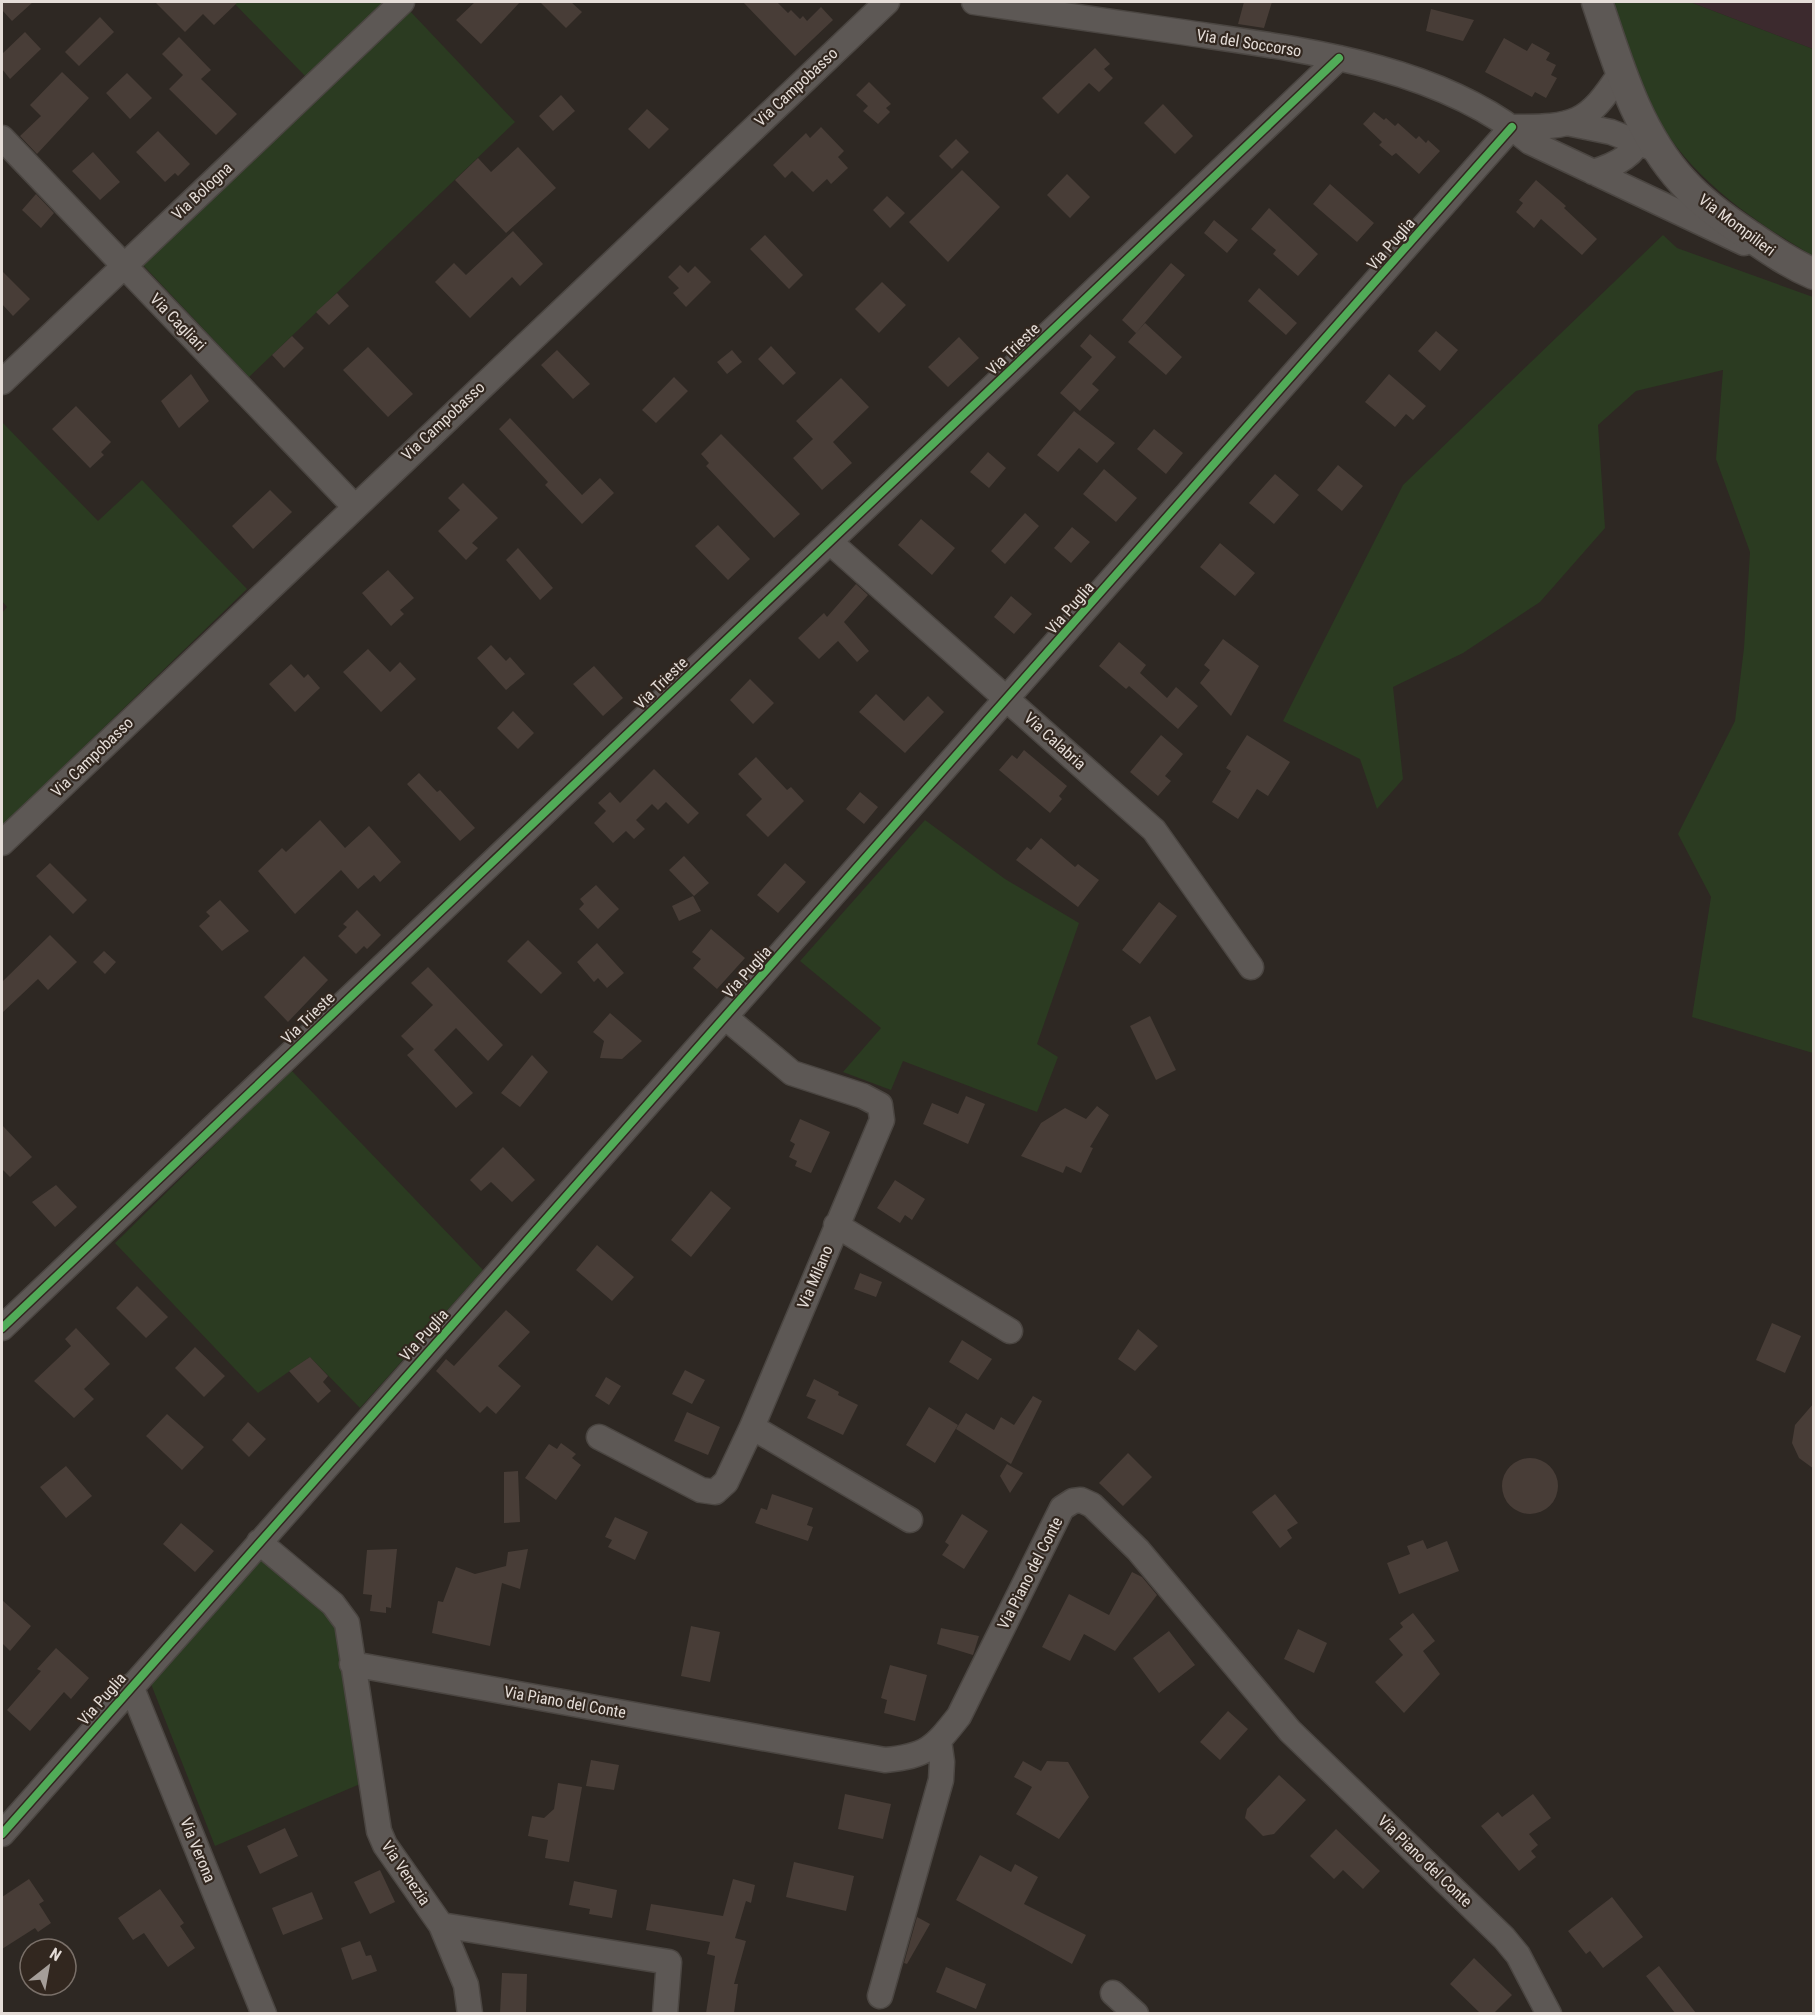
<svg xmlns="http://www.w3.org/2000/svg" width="1815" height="2015" font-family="'Roboto Condensed',sans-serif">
  <rect width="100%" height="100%" fill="#2e2823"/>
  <!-- education -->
  <path fill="#3c2a2e" d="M1690,2H1813V49Z"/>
  <!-- green -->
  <path fill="#2b3b21" d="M233,2H385L306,77Z
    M1609,2H1690L1813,49V256C1742,214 1679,170 1643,92C1630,63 1620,31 1609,2Z
    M409,10L515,122L249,377L143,265Z
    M1663,235L1677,248L1813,297V1053L1692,1017L1711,897L1678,834L1735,721L1744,648L1750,552L1716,459L1723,370L1636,391L1598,425L1605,528L1540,602L1463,653L1393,687L1403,779L1377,809L1360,759L1283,721L1403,485Z
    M2,422L98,521L142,480L247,589L2,826V613L7,607L2,601Z
    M925,820L1005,879L1079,923L1037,1044L1058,1057L1037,1112L903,1061L891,1090L843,1072L881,1028L800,961Z
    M291,1070L483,1270L360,1408L310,1357L258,1393L115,1243Z
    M263,1558L336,1624L360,1784L215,1846L151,1684Z"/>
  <!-- building -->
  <path fill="#483d37" d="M2,2H33L12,21L2,10Z
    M155,2H238L214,25L203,14L185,32Z
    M475,2H520L481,44L456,20Z
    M540,2H571L582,12L566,28Z
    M743,2H777L788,13L791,10L800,19L803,16L807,21L821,7L833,20L795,56Z
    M1244,2H1272L1264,28L1238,24Z
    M1431,9L1474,20L1463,41L1426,31Z
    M100,17L114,32L79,66L65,52Z
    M25,32L41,49L10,79L2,69V54Z
    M179,37L211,70L201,79L237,114L216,135L169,89L183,75L162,54Z
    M1504,38L1527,51L1532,43L1550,53L1546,60L1556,65L1551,75L1557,78L1546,98L1535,92L1532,97L1485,72Z
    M1095,48L1110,64L1104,69L1113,78L1099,92L1089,83L1058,114L1042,98Z
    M62,72L89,98L37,154L20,136L41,116L30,105Z
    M127,73L152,98L130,119L106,93Z
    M869,82L891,104L886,108L890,112L878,124L863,111L868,106L856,95Z
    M561,95L575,111L553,131L539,116Z
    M1163,104L1193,136L1175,154L1144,123Z
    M647,109L669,129L649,149L628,129Z
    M1374,112L1384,120L1386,118L1395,126L1398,123L1416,139L1419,136L1426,143L1428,140L1440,151L1419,174L1396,153L1392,156L1379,145L1382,142L1363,124Z
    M821,127L844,151L838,157L848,168L831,184L827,179L813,192L792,171L785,178L773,165L806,133L810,138Z
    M158,131L190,164L178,176L175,173L165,182L136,152Z
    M956,139L969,152L952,169L939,156Z
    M518,147L556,188L506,233L455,180L478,158L491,172Z
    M93,152L120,182L100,200L72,171Z
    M962,170L1000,207L948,262L909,222Z
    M1067,174L1090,197L1070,218L1047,195Z
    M1536,180L1566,206L1564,208L1597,239L1582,255L1541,219L1534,228L1516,212L1523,203L1519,200Z
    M1330,184L1374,223L1357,242L1313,204Z
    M36,194L54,213L41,228L22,210Z
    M887,196L905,213L890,228L873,210Z
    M1269,208L1318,254L1298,276L1273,254L1276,250L1251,229Z
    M1214,220L1238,240L1227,253L1204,233Z
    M513,231L543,264L520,286L512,277L470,318L435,282L454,263L466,275Z
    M765,235L803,275L789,289L750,249Z
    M1171,263L1185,275L1136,333L1122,320Z
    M680,265L688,273L695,266L711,282L686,307L673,293L679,288L668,277Z
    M2,271L30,299L13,316L2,304Z
    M882,282L906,305L879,333L855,309Z
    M1259,288L1297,323L1286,335L1248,301Z
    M337,293L349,306L329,325L316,312Z
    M1145,323L1182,357L1166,375L1128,342Z
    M1436,331L1458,350L1440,371L1418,351Z
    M1090,334L1116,357L1092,384L1099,390L1080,411L1060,393L1092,357L1080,346Z
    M292,336L304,348L284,368L272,355Z
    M959,337L979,358L948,387L928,367Z
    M771,346L796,373L783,385L758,359Z
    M368,347L413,394L388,417L343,370Z
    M557,350L590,384L573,399L541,365Z
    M732,350L742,362L727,374L717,362Z
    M191,374L209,401L179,428L161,401Z
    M1389,374L1426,406L1413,420L1406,414L1395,427L1365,402Z
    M674,377L688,391L656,423L642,410Z
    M841,378L869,407L833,442L852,463L822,490L793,458L813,439L796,421Z
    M76,406L111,442L101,452L104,455L90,468L52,429Z
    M1074,411L1115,443L1097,463L1079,448L1058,472L1037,455Z
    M510,418L582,495L600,478L614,493L582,524L545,485L548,482L499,429Z
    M1154,429L1183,453L1166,474L1137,449Z
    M721,434L800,514L774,538L706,466L709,463L701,454Z
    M988,452L1006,468L989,488L970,472Z
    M1338,465L1363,486L1342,511L1317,490Z
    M1104,469L1137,498L1116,522L1083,494Z
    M1275,474L1299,495L1274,524L1249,503Z
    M463,483L498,518L472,543L478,548L466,560L438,531L460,510L448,498Z
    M270,490L292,512L253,549L232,526Z
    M1025,513L1039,526L1005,564L991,551Z
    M921,519L955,548L932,575L898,545Z
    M718,525L750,559L728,580L695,546Z
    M1072,527L1090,542L1071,563L1054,548Z
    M1220,543L1255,573L1235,596L1200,567Z
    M518,548L553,588L540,600L506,560Z
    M388,570L414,598L400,610L404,614L391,626L362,593Z
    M856,584L868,595L844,622L869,651L857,662L838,641L819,659L798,638L824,613L827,617Z
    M1011,596L1032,614L1014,634L994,617Z
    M1223,639L1259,666L1231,716L1200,683L1210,670L1204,665Z
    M1119,642L1146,665L1140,673L1167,698L1176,687L1198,706L1178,729L1129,686L1126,689L1099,666Z
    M491,645L506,661L510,657L525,674L506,690L477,658Z
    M368,649L390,672L400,662L416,679L381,712L343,672Z
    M291,664L304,678L308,674L320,688L295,712L269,684Z
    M594,666L623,698L603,716L573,684Z
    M750,679L774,703L753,724L730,700Z
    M876,694L904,721L928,696L944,712L905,753L859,712Z
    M513,711L534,733L518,749L497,728Z
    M1161,735L1183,754L1165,776L1171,781L1158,796L1130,772Z
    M1247,735L1290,762L1268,796L1257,789L1238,819L1212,802L1231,771L1226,768Z
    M1024,750L1067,786L1059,796L1062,799L1050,813L999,770L1012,755L1017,759Z
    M756,757L787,790L791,787L804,801L768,837L746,815L762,799L738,774Z
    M654,769L699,813L688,824L666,802L658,810L652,804L636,820L645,829L634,839L626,831L613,843L594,823L606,811L598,803L610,792L620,803Z
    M419,773L437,792L440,790L475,828L460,841L407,784Z
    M860,792L878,807L864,824L846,809Z
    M320,820L345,848L369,826L401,862L380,882L374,875L358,889L341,870L295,914L258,871L282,848L286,852Z
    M1041,838L1075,867L1078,864L1099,880L1078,907L1016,860L1027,847L1031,850Z
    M684,856L709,883L694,896L669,870Z
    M50,863L87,900L73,914L36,876Z
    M785,863L806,882L778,913L757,895Z
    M596,885L619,909L598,929L579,909L584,904L580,899Z
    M693,896L701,911L679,921L672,906Z
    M220,900L249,931L222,951L199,926L210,916L206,912Z
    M1159,902L1177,916L1140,964L1122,950Z
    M357,910L381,935L367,949L364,946L356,954L338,936L347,927L343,924Z
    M711,929L745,958L717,989L693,968L701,959L692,952Z
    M50,935L77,962L48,990L38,979L2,1013V982Z
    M528,940L562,973L541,994L507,961Z
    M597,943L624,973L607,988L598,978L594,982L577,962Z
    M104,951L116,962L105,974L93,962Z
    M304,956L328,980L288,1022L264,997Z
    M428,967L503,1045L488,1061L456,1028L434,1050L473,1093L456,1108L407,1055L414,1049L401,1036L433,1005L411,983Z
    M610,1013L642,1041L622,1059L600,1058L604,1041L593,1032Z
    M1150,1016L1176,1070L1156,1080L1130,1026Z
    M532,1055L548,1072L520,1107L501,1093Z
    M966,1096L985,1104L968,1144L923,1124L932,1103L958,1114Z
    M1097,1106L1109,1115L1090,1147L1093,1148L1081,1173L1066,1166L1063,1173L1021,1156L1041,1123L1065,1108L1086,1119Z
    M800,1119L830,1132L811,1173L795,1166L797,1161L789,1157L795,1144L790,1141Z
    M2,1125L32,1157L10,1177L2,1169Z
    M503,1147L535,1180L512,1202L491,1182L481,1191L470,1180Z
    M895,1180L925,1199L912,1220L905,1215L900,1223L877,1208Z
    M56,1185L77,1207L55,1227L32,1202Z
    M711,1191L731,1208L691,1257L671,1240Z
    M597,1245L634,1277L612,1301L576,1270Z
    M860,1273L882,1282L876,1297L854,1289Z
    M137,1286L168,1317L146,1338L116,1308Z
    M506,1310L530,1332L498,1366L521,1386L496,1414L487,1406L480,1413L436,1371L446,1359L454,1366Z
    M1772,1323L1801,1336L1785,1373L1756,1360Z
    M76,1328L110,1364L84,1389L94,1399L74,1418L34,1381L71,1346L65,1339Z
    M1138,1329L1158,1346L1135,1371L1118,1359Z
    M962,1340L992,1359L978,1380L949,1362Z
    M195,1347L225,1376L204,1397L175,1368Z
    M310,1357L328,1376L323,1382L331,1391L318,1403L289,1371Z
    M685,1370L705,1380L692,1404L672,1394Z
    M606,1377L621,1386L609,1405L595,1396Z
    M814,1379L839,1392L838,1395L858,1405L843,1435L807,1418L816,1400L806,1396Z
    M1033,1396L1042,1401L1011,1464L956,1429L966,1413L994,1430L1001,1417L1014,1425Z
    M1814,1403V1469L1799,1458L1792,1443L1795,1425Z
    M929,1407L958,1425L935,1463L906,1445Z
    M687,1412L720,1427L708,1455L674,1441Z
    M167,1414L204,1447L182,1470L146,1436Z
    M248,1422L266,1439L249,1457L232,1440Z
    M561,1443L576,1454L572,1458L581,1465L556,1500L525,1478L549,1444L557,1449Z
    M1128,1453L1152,1477L1123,1506L1099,1483Z
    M1502 1486a28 28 0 1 1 56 0a28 28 0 1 1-56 0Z
    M1007,1464L1023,1473L1010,1493L1000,1476Z
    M66,1466L92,1496L66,1518L40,1487Z
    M518,1471L520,1522L504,1523V1472Z
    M772,1494L813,1508L807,1525L813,1527L808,1541L755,1523L761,1508L767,1510Z
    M1275,1494L1298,1523L1287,1530L1292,1538L1280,1548L1252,1512Z
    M962,1514L988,1531L964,1569L942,1555L949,1545L945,1542Z
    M615,1517L648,1532L635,1560L608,1547L612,1540L605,1537Z
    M181,1523L214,1551L195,1572L163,1544Z
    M1423,1540L1427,1549L1447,1541L1459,1571L1399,1594L1387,1563L1410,1554L1407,1546Z
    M397,1549L391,1608L386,1607V1613L370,1611L372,1595L363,1594L367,1550Z
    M528,1549L520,1589L502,1583L490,1646L432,1633L438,1601L443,1602L456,1567L475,1574L506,1566L508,1552Z
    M1132,1572L1142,1577L1157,1595L1115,1651L1084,1634L1070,1661L1042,1647L1069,1594L1109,1615Z
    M2,1600L31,1626L10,1651L2,1643Z
    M1413,1613L1435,1641L1423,1651L1440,1674L1404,1713L1375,1682L1403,1655L1389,1639L1403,1627L1400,1623Z
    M691,1626L720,1632L710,1682L681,1676Z
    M941,1628L979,1636L973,1655L937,1644Z
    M1298,1629L1327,1643L1314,1673L1284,1659Z
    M1169,1631L1195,1665L1159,1693L1133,1658Z
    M56,1648L89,1678L71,1699L64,1692L30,1731L7,1710L41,1671L37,1669Z
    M890,1665L927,1675L915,1721L884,1713L887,1700L881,1698Z
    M1228,1711L1248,1729L1220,1760L1200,1742Z
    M591,1760L619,1765L614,1790L586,1786Z
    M1023,1761L1041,1771L1047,1761L1068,1762L1089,1797L1059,1839L1016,1814L1032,1787L1014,1777Z
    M1279,1775L1306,1800L1274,1834L1263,1836L1245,1818L1247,1809Z
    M558,1783L582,1787L569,1862L545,1858L548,1840L528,1836L532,1816L544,1818L554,1809Z
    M845,1794L891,1804L883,1839L838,1829Z
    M1533,1794L1551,1818L1529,1834L1538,1845L1531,1851L1536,1857L1519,1871L1481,1826L1498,1812L1502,1817Z
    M285,1828L298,1856L260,1874L247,1846Z
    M1336,1829L1380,1871L1363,1889L1343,1870L1334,1879L1310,1856Z
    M980,1855L1011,1872L1015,1864L1038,1877L1024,1904L1086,1935L1072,1964L956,1900Z
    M794,1862L854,1876L846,1911L786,1897Z
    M380,1870L395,1902L370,1914L354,1882Z
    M29,1879L44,1901L39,1904L51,1923L38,1932L35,1928L2,1949V1897Z
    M733,1879L755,1885L751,1903L746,1901L735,1938L746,1941L734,1984H738L734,2013H706L715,1956L707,1954L710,1942L646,1930L651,1904L723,1916Z
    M574,1881L617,1890L612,1918L589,1914L590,1909L569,1905Z
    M160,1889L184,1923L180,1926L195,1948L168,1967L144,1933L133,1940L118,1918Z
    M312,1892L323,1919L283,1935L272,1908Z
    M1612,1897L1643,1937L1603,1968L1590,1951L1586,1954L1568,1931Z
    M917,1917L930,1924L907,1964L904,1963Z
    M360,1941L366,1956L371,1955L377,1971L352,1980L341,1948Z
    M1474,1958L1512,1995L1494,2013H1480L1450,1984Z
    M1659,1966L1696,2013H1675L1646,1976Z
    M946,1967L986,1984L976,2009L936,1992Z
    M502,1973L527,1974L526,2013H500Z"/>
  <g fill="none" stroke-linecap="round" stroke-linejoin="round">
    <defs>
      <path id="minor" d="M974,2C1043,12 1112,22 1182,32C1296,49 1438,64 1530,142L1744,243
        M1567,123L1611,132L1660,151
        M1512,127C1575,127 1587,125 1621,72
        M2,138L354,506
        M1593,172C1618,164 1634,156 1645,131
        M2,382L402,2
        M830,542L1154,830L1251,967
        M2,843L887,2
        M836,1225L1010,1331
        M2,1328L1339,58
        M752,1427L910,1520
        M599,1437L701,1490L715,1492L726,1482L752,1427L882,1120L880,1105L863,1096L792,1073L725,1017
        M259,1542L333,1604L347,1623L379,1831L385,1845L441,1925L669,1962L665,2014
        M352,1664L885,1760C927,1756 934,1748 959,1716L1062,1508L1073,1501L1081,1500L1092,1505L1138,1550L1290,1731L1504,1938L1518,1955L1549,2014
        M131,1686L264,2014
        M2,1834L1512,127
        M441,1925L466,1985L470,2014
        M1113,1993L1136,2014
        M880,1996L941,1780L942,1762L939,1741"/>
      <path id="tertiary" d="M1597,2C1618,64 1637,132 1683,182C1702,203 1724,219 1747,234C1769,249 1789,263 1814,274"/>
    </defs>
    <!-- minor casing -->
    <use href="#minor" stroke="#4b4642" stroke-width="27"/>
    <!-- tertiary casing -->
    <use href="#tertiary" stroke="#4b4642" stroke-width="33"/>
    <!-- minor -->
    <use href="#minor" stroke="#5d5855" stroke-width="24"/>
    <!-- tertiary -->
    <use href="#tertiary" stroke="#5d5855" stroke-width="30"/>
    <defs>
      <path id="cycleway" d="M2,1328L1339,58
        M2,1834L1512,127"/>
    </defs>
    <!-- cycleway casing -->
    <use href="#cycleway" stroke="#32271f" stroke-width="11"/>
    <!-- cycleway -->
    <use href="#cycleway" stroke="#51ab58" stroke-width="8"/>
  </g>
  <g text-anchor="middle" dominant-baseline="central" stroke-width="4.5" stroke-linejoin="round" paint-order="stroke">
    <!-- street labels -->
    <g font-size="16" fill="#e5ddd8" stroke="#32271f">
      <text transform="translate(1249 43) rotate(9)">Via del Soccorso</text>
      <text transform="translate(796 87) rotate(-43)">Via Campobasso</text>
      <text transform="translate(202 191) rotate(-43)">Via Bologna</text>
      <text transform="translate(1737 225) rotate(37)">Via Mompilieri</text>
      <text transform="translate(1391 244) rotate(-49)">Via Puglia</text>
      <text transform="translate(178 322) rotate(46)">Via Cagliari</text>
      <text transform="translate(1013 349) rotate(-44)">Via Trieste</text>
      <text transform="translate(443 421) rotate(-43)">Via Campobasso</text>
      <text transform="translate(1070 608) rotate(-49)">Via Puglia</text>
      <text transform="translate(661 683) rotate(-44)">Via Trieste</text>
      <text transform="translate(1055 741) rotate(42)">Via Calabria</text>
      <text transform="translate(92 757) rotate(-44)">Via Campobasso</text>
      <text transform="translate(747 972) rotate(-48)">Via Puglia</text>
      <text transform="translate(308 1018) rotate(-44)">Via Trieste</text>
      <text transform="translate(815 1277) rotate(-67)">Via Milano</text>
      <text transform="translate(424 1335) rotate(-48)">Via Puglia</text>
      <text transform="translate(1030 1573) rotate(-63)">Via Piano del Conte</text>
      <text transform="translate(102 1699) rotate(-49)">Via Puglia</text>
      <text transform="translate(565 1702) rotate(10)">Via Piano del Conte</text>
      <text transform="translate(198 1850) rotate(68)">Via Verona</text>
      <text transform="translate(1425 1861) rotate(44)">Via Piano del Conte</text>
      <text transform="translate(406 1873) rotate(56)">Via Venezia</text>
    </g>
  </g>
  <!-- border -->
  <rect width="1815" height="2015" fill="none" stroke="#e5ddd8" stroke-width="6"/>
  <!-- north arrow -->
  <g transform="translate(48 1967) rotate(31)"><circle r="28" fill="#32271f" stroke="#7a7069" stroke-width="1.5"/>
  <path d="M0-4.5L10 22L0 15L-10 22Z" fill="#a59e99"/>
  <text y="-9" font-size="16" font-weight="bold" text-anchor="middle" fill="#e5ddd8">N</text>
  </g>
</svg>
